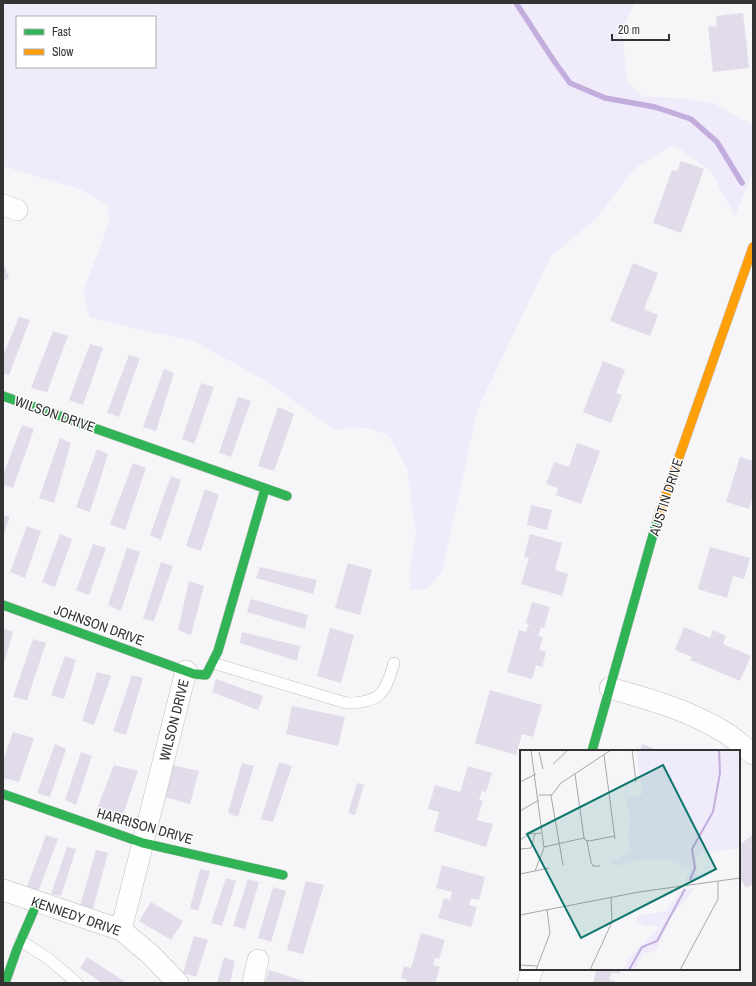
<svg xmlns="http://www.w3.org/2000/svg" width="756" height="986" font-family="'Archivo Narrow',sans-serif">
  <rect width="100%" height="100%" fill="#f6f5f8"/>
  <!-- green -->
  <path fill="#f0ebfa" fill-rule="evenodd" d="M3,3H635L622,30L627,82L643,96L688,99L713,103L753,125V171L735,216L710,170L674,145L636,167L595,220L551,256L478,408L442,572L427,589L411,590L409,574L416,534L407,468L388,435L367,428L334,429L264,380L194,341L132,328L90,317L83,292L109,223L108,205L79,189L3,166ZM17,17H155V67H17Z"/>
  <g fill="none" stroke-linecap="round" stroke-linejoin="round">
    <!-- stream -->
    <path stroke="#c2addd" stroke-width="5.5" d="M516,3L554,61L570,83L605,98L655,107L691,119L717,142L742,183"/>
  </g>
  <!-- building -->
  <path fill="#e2dbea" d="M743,13L749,68L713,72L708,27L717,26L716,16Z
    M681,161L704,169L681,233L653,223L672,170L677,171Z
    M3,262L9,278L3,281Z
    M633,263L658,273L644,309L658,315L650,336L610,321Z
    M19,317L30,320L9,375L3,373V356Z
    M53,331L68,336L47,392L31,388Z
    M90,344L103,348L83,405L69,400Z
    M129,355L140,358L119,417L107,413Z
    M603,361L625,370L616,393L622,395L611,423L583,412Z
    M164,369L174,373L156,431L143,427Z
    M201,383L214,387L194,444L182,439Z
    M238,397L251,401L231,457L219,453Z
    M278,407L294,414L274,471L258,466Z
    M22,425L34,429L13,488L3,485V475Z
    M60,438L71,443L54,503L39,498Z
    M577,443L600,451L581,504L556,495L558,488L546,484L554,462L569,467Z
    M97,449L108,454L90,512L76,507Z
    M740,457L753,461V496L749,509L726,502Z
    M133,463L146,468L125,530L110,524Z
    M171,476L181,480L161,540L150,535Z
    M205,489L219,495L201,551L186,546Z
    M531,505L552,510L547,530L527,525Z
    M3,515L10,517L3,536Z
    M27,526L41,531L25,578L10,572Z
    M60,534L72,539L55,587L42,582Z
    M530,534L562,543L555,570L568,574L562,596L521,584L529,558L524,557Z
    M93,544L106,548L89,595L76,590Z
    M710,547L750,558L744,579L733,576L727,598L698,589Z
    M127,548L140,552L121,611L108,605Z
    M161,562L173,566L154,621L143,619Z
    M348,563L372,570L360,615L335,608Z
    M260,567L317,580L313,594L256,578Z
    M189,581L204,586L191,635L178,630Z
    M251,599L308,615L305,629L247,612Z
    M532,602L550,607L544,628L541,627L538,636L543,637L539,650L546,652L542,667L536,665L532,679L507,672L519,630L526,632L529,624L526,623Z
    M684,627L710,638L713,630L726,636L723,644L751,656L740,681L690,660L692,657L675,650Z
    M3,628L13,632L3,666Z
    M330,628L354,635L341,683L317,676Z
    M242,632L300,646L297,661L240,643Z
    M33,639L46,643L27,700L13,697Z
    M65,656L76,660L64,699L51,695Z
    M97,672L111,676L94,725L82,721Z
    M132,675L143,678L126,735L113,731Z
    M216,679L263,696L258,710L212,692Z
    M490,690L542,705L533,737L522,734L516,755L475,743Z
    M292,706L345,717L338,746L286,734Z
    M13,732L34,738L19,782L3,778V761Z
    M55,744L66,749L50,797L37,793Z
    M642,744L661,751H640Z
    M81,752L92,756L76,805L65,800Z
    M279,762L292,766L273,822L261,819Z
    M242,763L254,766L238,817L228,813Z
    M114,765L138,771L121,820L96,811Z
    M171,765L199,771L190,804L165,797Z
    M468,766L492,773L486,792L482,791L479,800L483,801L477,820L493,824L486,847L434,831L439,812L428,809L435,785L460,792Z
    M357,783L364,785L355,815L348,813Z
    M46,835L58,839L38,892L26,889Z
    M753,835V884L746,888L739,877V845Z
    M67,847L76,849L61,896L51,894Z
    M96,850L108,853L93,909L80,906Z
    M442,865L485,877L479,900L471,898L469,905L477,907L471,927L438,918L444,898L450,900L452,892L436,888Z
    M200,869L210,871L198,911L190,908Z
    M226,878L236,881L222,926L211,923Z
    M248,879L259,882L245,929L233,926Z
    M306,881L324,885L303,954L287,950Z
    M273,887L286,891L271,942L258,938Z
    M151,902L183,921L171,940L139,921Z
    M421,933L445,940L439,959L435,958L433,965L440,967L435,983H406L407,980L401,978L404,966L411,968Z
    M194,936L208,940L196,977L183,973Z
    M87,957L127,983H102L80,968Z
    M224,957L235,961L230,983H217Z
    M597,969H621L619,974L612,972L609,979L616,982V983H593Z
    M269,970L310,983H265Z"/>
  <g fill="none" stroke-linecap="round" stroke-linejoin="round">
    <defs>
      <path id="lane" d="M213,663L346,703C381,703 385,693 394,663
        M21,941L49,959L77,983"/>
      <path id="street" d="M3,205L17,210
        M610,688C648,699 686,709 721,730C732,736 742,746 753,754
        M3,890L121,930L150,954L178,983
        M121,930L186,671
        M253,983L258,960
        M528,983L532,969"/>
      <path id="fast" d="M3,396L287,496
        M3,605L194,674L206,675L218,651L265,489
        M592,751L658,517
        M3,794L143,843L283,875
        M5,983L17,949L37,903"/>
      <path id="slow" d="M658,517L753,247"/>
    </defs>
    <!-- lane casing -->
    <use href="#lane" stroke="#bebdc0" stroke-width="12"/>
    <!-- street casing -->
    <use href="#street" stroke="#bebdc0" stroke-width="22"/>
    <!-- fast casing -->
    <use href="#fast" stroke="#bebdc0" stroke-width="10"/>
    <!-- slow casing -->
    <use href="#slow" stroke="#bebdc0" stroke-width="10"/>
    <!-- lane -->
    <use href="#lane" stroke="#fefefe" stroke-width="11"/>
    <!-- street -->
    <use href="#street" stroke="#fefefe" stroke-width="21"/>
    <!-- fast -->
    <use href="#fast" stroke="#30b455" stroke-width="9"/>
    <!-- slow -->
    <use href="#slow" stroke="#ff9f0a" stroke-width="9"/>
  </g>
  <g text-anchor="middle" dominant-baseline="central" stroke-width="3" stroke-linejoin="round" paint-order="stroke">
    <!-- street labels -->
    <g font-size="14" fill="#333334" stroke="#fff">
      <text transform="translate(55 414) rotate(19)">WILSON DRIVE</text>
      <text transform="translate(666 497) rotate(-72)">AUSTIN DRIVE</text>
      <text transform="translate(99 625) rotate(20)">JOHNSON DRIVE</text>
      <text transform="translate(174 720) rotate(-76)">WILSON DRIVE</text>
      <text transform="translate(145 826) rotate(16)">HARRISON DRIVE</text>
      <text transform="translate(76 916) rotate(19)">KENNEDY DRIVE</text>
    </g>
  </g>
  <!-- overview -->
  <g transform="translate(520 750)">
    <rect width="220" height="220" fill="#f6f5f8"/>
    <path d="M116,0H220V98L183,103L176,107L178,130L165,131L171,118L147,109H121L96,116L91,113L107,104L111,99L108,91L110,65L106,49L123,44ZM175,138L152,165L136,201L123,204L115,220H105L107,209L138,179L137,176H126L117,172V166L146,161L161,140Z" fill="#f0ebfa"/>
    <path fill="none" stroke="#c2addd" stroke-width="2" d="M170,130L175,118L172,99L193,62L200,23L199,0M109,220L122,197L137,191L165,139"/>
    <path fill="none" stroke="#a8a7aa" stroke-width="1" d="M112,0L116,32M19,2L23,19M84,5L95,89M33,14L48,0M55,24L64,88M0,32L16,24M19,45H32M0,61L19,50M64,88L65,90L69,91L95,86M0,90L9,84L22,83M67,91L71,112L73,116H80M24,97L64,88M0,99L11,98L15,84M43,115L31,46L41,33L91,0M15,121L29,118M0,124L15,121L24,98L11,0M0,165L119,142L220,128M0,215L17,216M16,220L30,183L27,160M70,220L92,172L91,147M160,220L198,149V131"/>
    <path fill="#0f766e" fill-opacity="0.15" stroke="#0f766e" stroke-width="2" d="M143,15L196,119L61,188L7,84Z"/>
    <rect width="220" height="220" fill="none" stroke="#333334" stroke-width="2"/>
  </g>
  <!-- border -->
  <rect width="756" height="986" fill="none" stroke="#333334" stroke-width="8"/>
  <!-- legend -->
  <rect x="16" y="16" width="140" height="52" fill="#ffffff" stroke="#adadae"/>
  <rect x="24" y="29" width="20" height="6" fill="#30b455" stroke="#adadae"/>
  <text x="52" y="36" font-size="12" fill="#333334">Fast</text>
  <rect x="24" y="49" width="20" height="6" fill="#ff9f0a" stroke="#adadae"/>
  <text x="52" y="56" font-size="12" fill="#333334">Slow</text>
  <!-- scale -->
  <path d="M612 34v6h57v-6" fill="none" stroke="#333334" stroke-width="2"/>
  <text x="618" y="34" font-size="12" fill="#333334" stroke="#ffffff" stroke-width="3" paint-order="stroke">20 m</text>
</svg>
